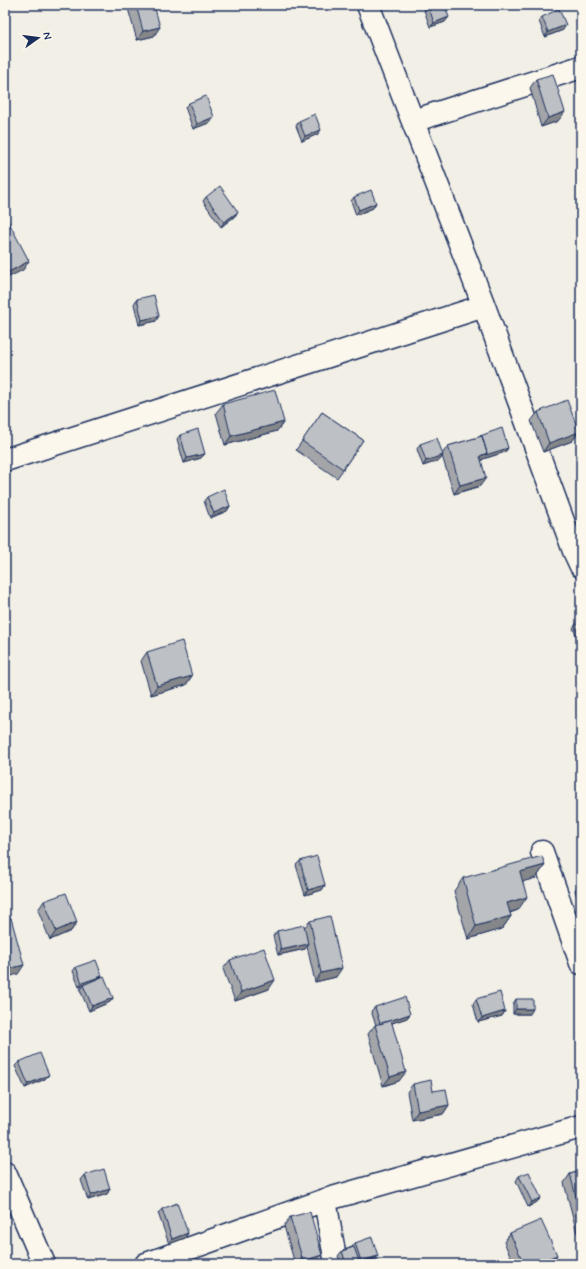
<svg xmlns="http://www.w3.org/2000/svg" width="586" height="1269" font-family="Mynerve,sans-serif">
  <rect width="100%" height="100%" fill="#f2efe6"/>
  <filter id="ink" filterUnits="userSpaceOnUse"><feTurbulence type="fractalNoise" baseFrequency=".025" numOctaves="2"/><feDisplacementMap in="SourceGraphic" scale="8" xChannelSelector="R" yChannelSelector="G"/><feConvolveMatrix kernelMatrix="1 2 1 2 8 2 1 2 1" color-interpolation-filters="sRGB"/></filter>
  <g filter="url(#ink)">
    <g fill="none" stroke-linecap="round" stroke-linejoin="round">
      <defs>
        <path id="street" d="M368,5L484,306L574,551L581,566
          M413,121L581,67
          M5,460L484,306
          M542,852L581,963
          M5,1173L44,1264
          M325,1200L336,1264
          M146,1264L325,1200L581,1127"/>
      </defs>
      <!-- street casing -->
      <use href="#street" stroke="#1b2f5e" stroke-width="25"/>
      <!-- street -->
      <use href="#street" stroke="#fbf7ec" stroke-width="22"/>
    </g>
    <!-- wall -->
    <path fill="#a3a5a9" stroke="#1b2f5e" d="M127,5H154V36L137,40Z
      M428,5L445,22L430,27L424,10Z
      M542,17L563,30L545,37L539,21Z
      M536,79L558,121L541,127L530,88Z
      M189,103L211,122L193,129L185,107Z
      M299,121L318,134L302,141L296,126Z
      M206,197L238,212L235,216L221,227L203,201Z
      M354,197L373,208L356,215L351,201Z
      M137,299L156,321L139,325L134,304Z
      M223,404L277,431L225,445L216,413Z
      M322,412L363,440L337,478L296,450Z
      M538,412L579,432L572,441L543,452L531,421Z
      M180,435L205,454L201,458L184,463L177,439Z
      M480,436L508,448L505,452L483,459L481,461L480,486L454,494L442,456L440,460L423,466L417,449L420,444L442,454L448,446L479,437Z
      M207,497L230,506L227,511L210,518L204,501Z
      M581,618V646L573,628L580,619Z
      M147,652L186,685L151,695L141,661Z
      M300,861L325,885L322,890L305,895L296,865Z
      M545,865L536,878L523,881L518,910L510,913L511,916L502,929L468,939L454,891L463,878Z
      M581,882V911L575,890Z
      M44,901L77,922L71,931L50,940L38,910Z
      M310,921L336,977L315,982L307,946L305,949L278,955L273,936L277,931L304,928Z
      M230,960L269,989L235,1001L223,969Z
      M76,967L102,976L100,978L113,998L110,1002L89,1011L80,990L82,986L79,987L73,971Z
      M476,999L505,1011L502,1016L478,1022L473,1004Z
      M516,999L530,1014H513V1004Z
      M375,1007L410,1014L407,1018L392,1023L399,1081L383,1086L368,1034L375,1025H376L371,1011Z
      M19,1062L45,1079L25,1088L15,1066Z
      M413,1084L433,1091L449,1105L443,1114L412,1120L407,1092Z
      M581,1171V1232L577,1233L564,1183L570,1174Z
      M85,1175L110,1189L107,1194L88,1200L81,1180Z
      M519,1176L537,1202L528,1207L516,1181Z
      M162,1209L188,1233L185,1238L169,1244L158,1213Z
      M290,1217L316,1264H295L284,1226Z
      M510,1233L557,1255L550,1264H514L504,1242Z
      M355,1243L376,1259L379,1264H357V1263V1264H341L338,1256L342,1251L352,1247Z"/>
    <!-- shaded-wall -->
    <path fill="#848689" stroke="#1b2f5e" d="M449,17L445,22L430,27L434,23Z
      M566,25L563,30L545,37L548,32Z
      M160,27L154,36L137,40L143,31Z
      M565,112L558,121L541,127L548,118Z
      M214,117L211,122L193,129L197,124Z
      M321,130L318,134L302,141L305,136Z
      M376,203L373,208L356,215L359,210Z
      M238,212L235,216L221,227L224,222Z
      M29,261L23,270L5,279V274Z
      M159,316L156,321L139,325L142,320Z
      M284,422L277,431L225,445L231,436Z
      M579,432L572,441L543,452L549,443Z
      M508,448L505,452L483,459L481,462L480,456Z
      M205,454L201,458L184,463L187,458Z
      M443,455L440,460L423,466L426,461Z
      M486,478L480,486L454,494L460,485Z
      M230,506L227,511L210,518L214,513Z
      M192,676L186,685L151,695L157,686Z
      M545,865L536,878L511,885L520,872Z
      M325,885L322,890L305,895L308,890Z
      M527,897L518,910L498,916L507,903Z
      M511,916L502,929L468,939L476,926Z
      M77,922L71,931L50,940L56,931Z
      M308,944L305,949L278,955L281,950Z
      M24,965L18,974L5,978V970Z
      M342,968L336,977L315,982L321,973Z
      M102,976L99,980L79,987L82,983Z
      M275,980L269,989L235,1001L241,992Z
      M113,998L110,1002L89,1011L92,1006Z
      M516,1009H533L530,1014H513Z
      M505,1011L502,1016L478,1022L482,1018Z
      M410,1014L407,1018L377,1028L380,1024Z
      M406,1072L399,1081L383,1086L390,1077Z
      M49,1075L45,1079L25,1088L28,1084Z
      M449,1105L443,1114L412,1120L418,1111Z
      M110,1189L107,1194L88,1200L91,1195Z
      M541,1198L537,1202L528,1207L532,1202Z
      M581,1227V1232L577,1233Z
      M188,1233L185,1238L169,1244L172,1239Z
      M322,1255L316,1264H301L303,1261Z
      M557,1255L550,1264H535Z
      M378,1256L374,1261L359,1264L361,1261Z
      M359,1261L357,1264H349Z"/>
    <!-- building -->
    <path fill="#bdc0c4" stroke="#1b2f5e" d="M136,5H154L160,27L143,31Z
      M428,5H444L449,17L434,23Z
      M559,9L566,25L548,32L542,17Z
      M553,74L565,112L548,118L536,79Z
      M206,96L214,117L197,124L189,103Z
      M315,114L321,130L305,136L299,121Z
      M220,186L238,212L224,222L206,197Z
      M371,190L376,203L359,210L354,197Z
      M5,215L29,261L5,274Z
      M154,295L159,316L142,320L137,299Z
      M275,390L284,422L231,436L223,404Z
      M567,400L579,432L549,443L538,412Z
      M322,412L363,440L343,469L302,441Z
      M502,428L508,448L486,455L487,453L482,436H480Z
      M198,429L205,454L187,458L180,435Z
      M482,436L487,453L480,456L486,478L460,485L448,446Z
      M437,438L443,455L426,461L420,444Z
      M224,489L230,506L214,513L207,497Z
      M182,641L192,676L157,686L147,652Z
      M317,856L325,885L308,890L300,861Z
      M542,856L545,865L520,872L527,897L507,903L511,916L476,926L463,878Z
      M66,893L77,922L56,931L44,901Z
      M330,916L342,968L321,973L310,921Z
      M11,918L24,965L5,970V920Z
      M304,925L308,944L281,950L277,931Z
      M264,948L275,980L241,992L230,960Z
      M96,960L102,976L82,983L76,967Z
      M104,976L113,998L92,1006L83,985Z
      M500,992L505,1011L482,1018L476,999Z
      M405,997L410,1014L380,1024L375,1007Z
      M516,999H533V1009H516Z
      M391,1020L406,1072L390,1077L375,1025Z
      M40,1053L49,1075L28,1084L19,1062Z
      M431,1080L433,1091L446,1089L449,1105L418,1111L413,1084Z
      M104,1169L110,1189L91,1195L85,1175Z
      M581,1171V1215L570,1174Z
      M529,1172L541,1198L532,1202L519,1176Z
      M177,1203L188,1233L172,1239L162,1209Z
      M310,1212L322,1255L303,1261L290,1217Z
      M541,1220L557,1255L535,1264H524L510,1233Z
      M372,1237L378,1256L361,1261L355,1243Z
      M354,1247L359,1261L349,1264H346L342,1251Z
      M377,1258L379,1264H361V1263Z
      M581,1260V1264H580L579,1261Z"/>
  </g>
  <!-- margin -->
  <rect width="586" height="1269" fill="none" stroke="#fbf7ec" stroke-width="20"/>
  <rect x="10" y="10" width="566" height="1249" fill="none" stroke="#1b2f5e" stroke-width="1.5" filter="url(#ink)"/>
  <!-- north arrow -->
  <g transform="translate(38 38) rotate(76)" stroke="#fbf7ec" stroke-width="3" paint-order="stroke">
  <path d="M0-3L7 15L0 10L-7 15Z" fill="#1b2f5e"/>
  <text y="-6" font-size="11" font-weight="bold" text-anchor="middle" fill="#1b2f5e">N</text>
  </g>
</svg>
